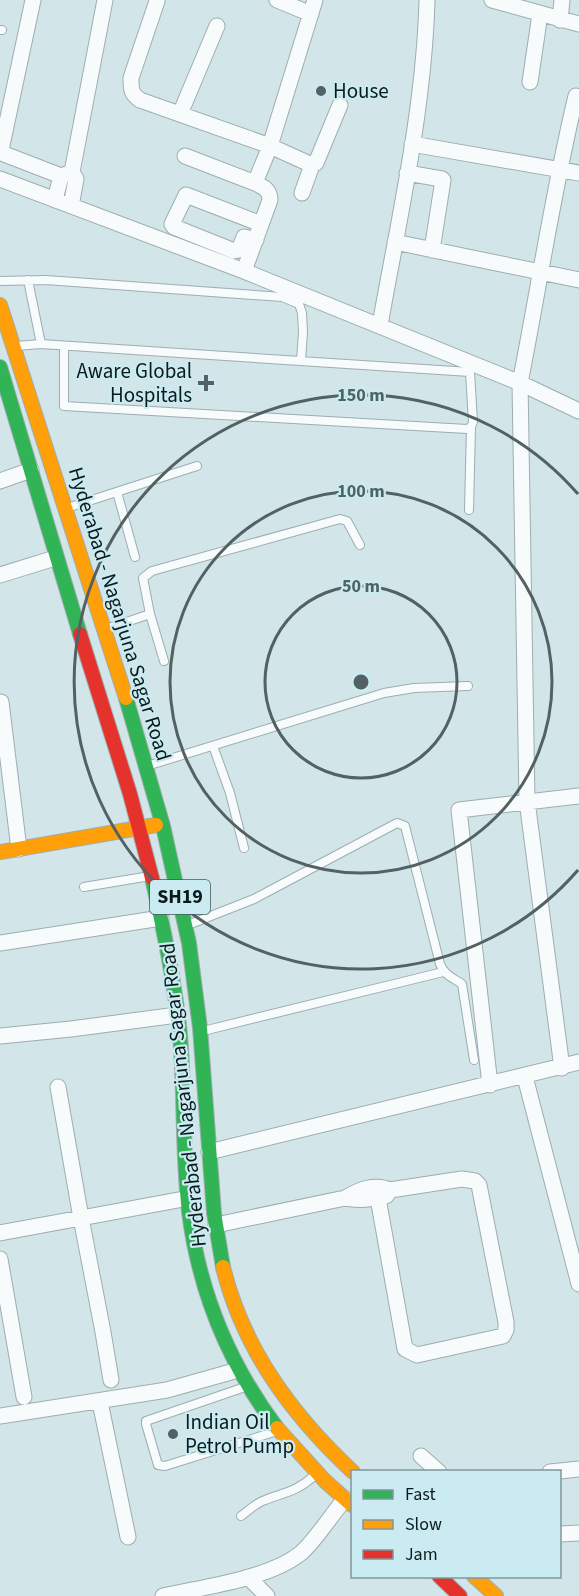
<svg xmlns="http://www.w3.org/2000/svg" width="579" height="1596" font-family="'Source Sans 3',sans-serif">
  <rect width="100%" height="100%" fill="#d2e5e8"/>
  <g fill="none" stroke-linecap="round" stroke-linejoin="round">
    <defs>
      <path id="lane" d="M0,30H2
        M28,280L41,344
        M0,281L46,280L282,297L299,304L302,313L303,332L301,361
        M16,346L41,344L470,372L471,368
        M64,346V406L467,429L471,427L473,422L470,372
        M117,492L135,557
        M70,507L197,466
        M469,510L471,427
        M150,614L164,661
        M109,628L150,614L143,578L152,571L340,519L347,521L360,545
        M213,746L230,793L244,848
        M150,765L384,693L414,688L468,686
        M84,887L150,876
        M188,925L254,899L397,823L405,826L440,964C445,976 452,977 462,984L474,1060
        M203,1031L443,972
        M245,1387L146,1421V1424L158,1465L165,1466L274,1432
        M241,1516C248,1511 256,1503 265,1500C286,1492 298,1491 315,1475"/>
      <path id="street" d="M33,0L1,150L4,154L61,176
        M277,0L311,14
        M492,0L579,24
        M157,1L131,78C131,89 131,94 140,100L270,146L312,165L316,163L340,105
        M560,20L562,0
        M530,82L540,14
        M576,96C553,191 539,287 520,383L579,411
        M180,114L217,26
        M412,144L579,173
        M185,156L255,183C264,187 270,190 270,200L244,271
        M72,172L105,0
        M407,173L442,179L443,180L432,250
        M0,179L244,271L520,383L527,801L562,1068
        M255,183L270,146L315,0
        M302,193L312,165
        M55,200L61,176L72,172L76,179L71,206
        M256,240L244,237L239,250L234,251L174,227L172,224L186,195L261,224
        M395,242L579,280
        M380,325C399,218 424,110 427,0
        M0,481L31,470
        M0,575L55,558
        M1,702L19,849
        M0,943L161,918
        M0,1036L71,1029L177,1015
        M525,1077L579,1284
        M490,1085L459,810L579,796
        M58,1087L81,1218L189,1198
        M209,1152L579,1062
        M378,1198L405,1349L417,1355L503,1336L506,1330V1322L479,1185L475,1181L462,1179L390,1190C374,1183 359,1190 345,1198C359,1201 371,1199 386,1196L390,1190
        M216,1225L345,1198
        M0,1233L81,1218L103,1332L111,1380
        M0,1259L24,1397
        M100,1402L128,1537
        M0,1416L167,1390L238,1370
        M421,1456L439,1472
        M550,1472L579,1469
        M560,1534L579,1533
        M248,1577L267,1596
        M163,1596C203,1587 269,1579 301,1553C315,1541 332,1514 345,1499"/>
      <path id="fast" d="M0,367L80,634
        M126,698L163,826L189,943L200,1028L214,1213L223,1267
        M152,878C164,930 175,982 180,1035C185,1094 182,1153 189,1212C199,1291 229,1364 277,1428"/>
      <path id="slow" d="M0,305L126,698
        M0,852L156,825
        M223,1267C243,1349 292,1415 353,1472
        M277,1428L325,1481L352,1505
        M474,1576L496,1596"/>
      <path id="jam" d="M80,634L130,794L152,878
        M439,1576L460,1596"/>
    </defs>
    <!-- lane casing -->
    <use href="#lane" stroke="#9eadaf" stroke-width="10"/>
    <!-- street casing -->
    <use href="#street" stroke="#9eadaf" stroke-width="17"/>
    <!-- fast casing -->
    <use href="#fast" stroke="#9eadaf" stroke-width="16"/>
    <!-- slow casing -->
    <use href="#slow" stroke="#9eadaf" stroke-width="16"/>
    <!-- jam casing -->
    <use href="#jam" stroke="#9eadaf" stroke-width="16"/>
    <!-- lane -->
    <use href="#lane" stroke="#f8fbfc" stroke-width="8"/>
    <!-- street -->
    <use href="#street" stroke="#f8fbfc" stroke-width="15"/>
    <!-- fast -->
    <use href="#fast" stroke="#30b455" stroke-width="14"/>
    <!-- slow -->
    <use href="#slow" stroke="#ff9f0a" stroke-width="14"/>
    <!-- jam -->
    <use href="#jam" stroke="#e5322d" stroke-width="14"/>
  </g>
  <!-- distance rings -->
  <g fill="none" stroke="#526163" stroke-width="3">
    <circle cx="361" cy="682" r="96"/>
    <circle cx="361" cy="682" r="191"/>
    <path d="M578 870A287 287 0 1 1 578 494"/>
  </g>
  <!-- markers -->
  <g fill="#526163" stroke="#c9ebf1" stroke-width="2">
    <circle cx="321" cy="91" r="6"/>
    <path d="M203 374h6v6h6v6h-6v6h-6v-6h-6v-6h6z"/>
    <circle cx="173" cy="1434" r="6"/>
  </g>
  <g text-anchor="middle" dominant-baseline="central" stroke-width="4.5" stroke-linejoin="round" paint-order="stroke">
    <!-- shield labels -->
    <rect fill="#c9ebf1" stroke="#45595c" stroke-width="1.5" x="150" y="880" width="60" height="34" rx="4.5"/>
    <g font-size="20" font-weight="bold" fill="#0d1a1c">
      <text x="180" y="897">SH19</text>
    </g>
    <!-- poi labels -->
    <g font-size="21" fill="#0d1a1c" stroke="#c9ebf1" text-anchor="start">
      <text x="333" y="91">House</text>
      <text x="192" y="371" text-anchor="end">Aware Global<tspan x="192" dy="24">Hospitals</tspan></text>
      <text x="185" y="1422">Indian Oil<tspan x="185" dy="24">Petrol Pump</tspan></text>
    </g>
    <!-- street labels -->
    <g font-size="21" fill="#0d1a1c" stroke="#c9ebf1">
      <text transform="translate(120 614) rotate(73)">Hyderabad - Nagarjuna Sagar Road</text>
      <text transform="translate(183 1095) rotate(-96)">Hyderabad - Nagarjuna Sagar Road</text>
    </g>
  </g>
  <circle cx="361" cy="682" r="9" fill="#526163" stroke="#c9ebf1" stroke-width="3"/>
  <g font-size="18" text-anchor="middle" font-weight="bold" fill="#526163" stroke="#c9ebf1" stroke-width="4.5" stroke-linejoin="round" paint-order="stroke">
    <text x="361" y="401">150 m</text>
    <text x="361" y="497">100 m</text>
    <text x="361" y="592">50 m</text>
  </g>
  <!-- legend -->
  <rect x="351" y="1470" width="210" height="108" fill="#c9ebf1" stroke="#7e979c" stroke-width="1.5"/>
  <rect x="363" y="1490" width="30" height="9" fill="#30b455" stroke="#7e979c" stroke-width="1.5"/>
  <text x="405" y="1500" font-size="18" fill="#0d1a1c">Fast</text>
  <rect x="363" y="1520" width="30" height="9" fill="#ff9f0a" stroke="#7e979c" stroke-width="1.5"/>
  <text x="405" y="1530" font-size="18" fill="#0d1a1c">Slow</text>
  <rect x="363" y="1550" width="30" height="9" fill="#e5322d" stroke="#7e979c" stroke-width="1.5"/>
  <text x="405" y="1560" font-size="18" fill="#0d1a1c">Jam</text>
</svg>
